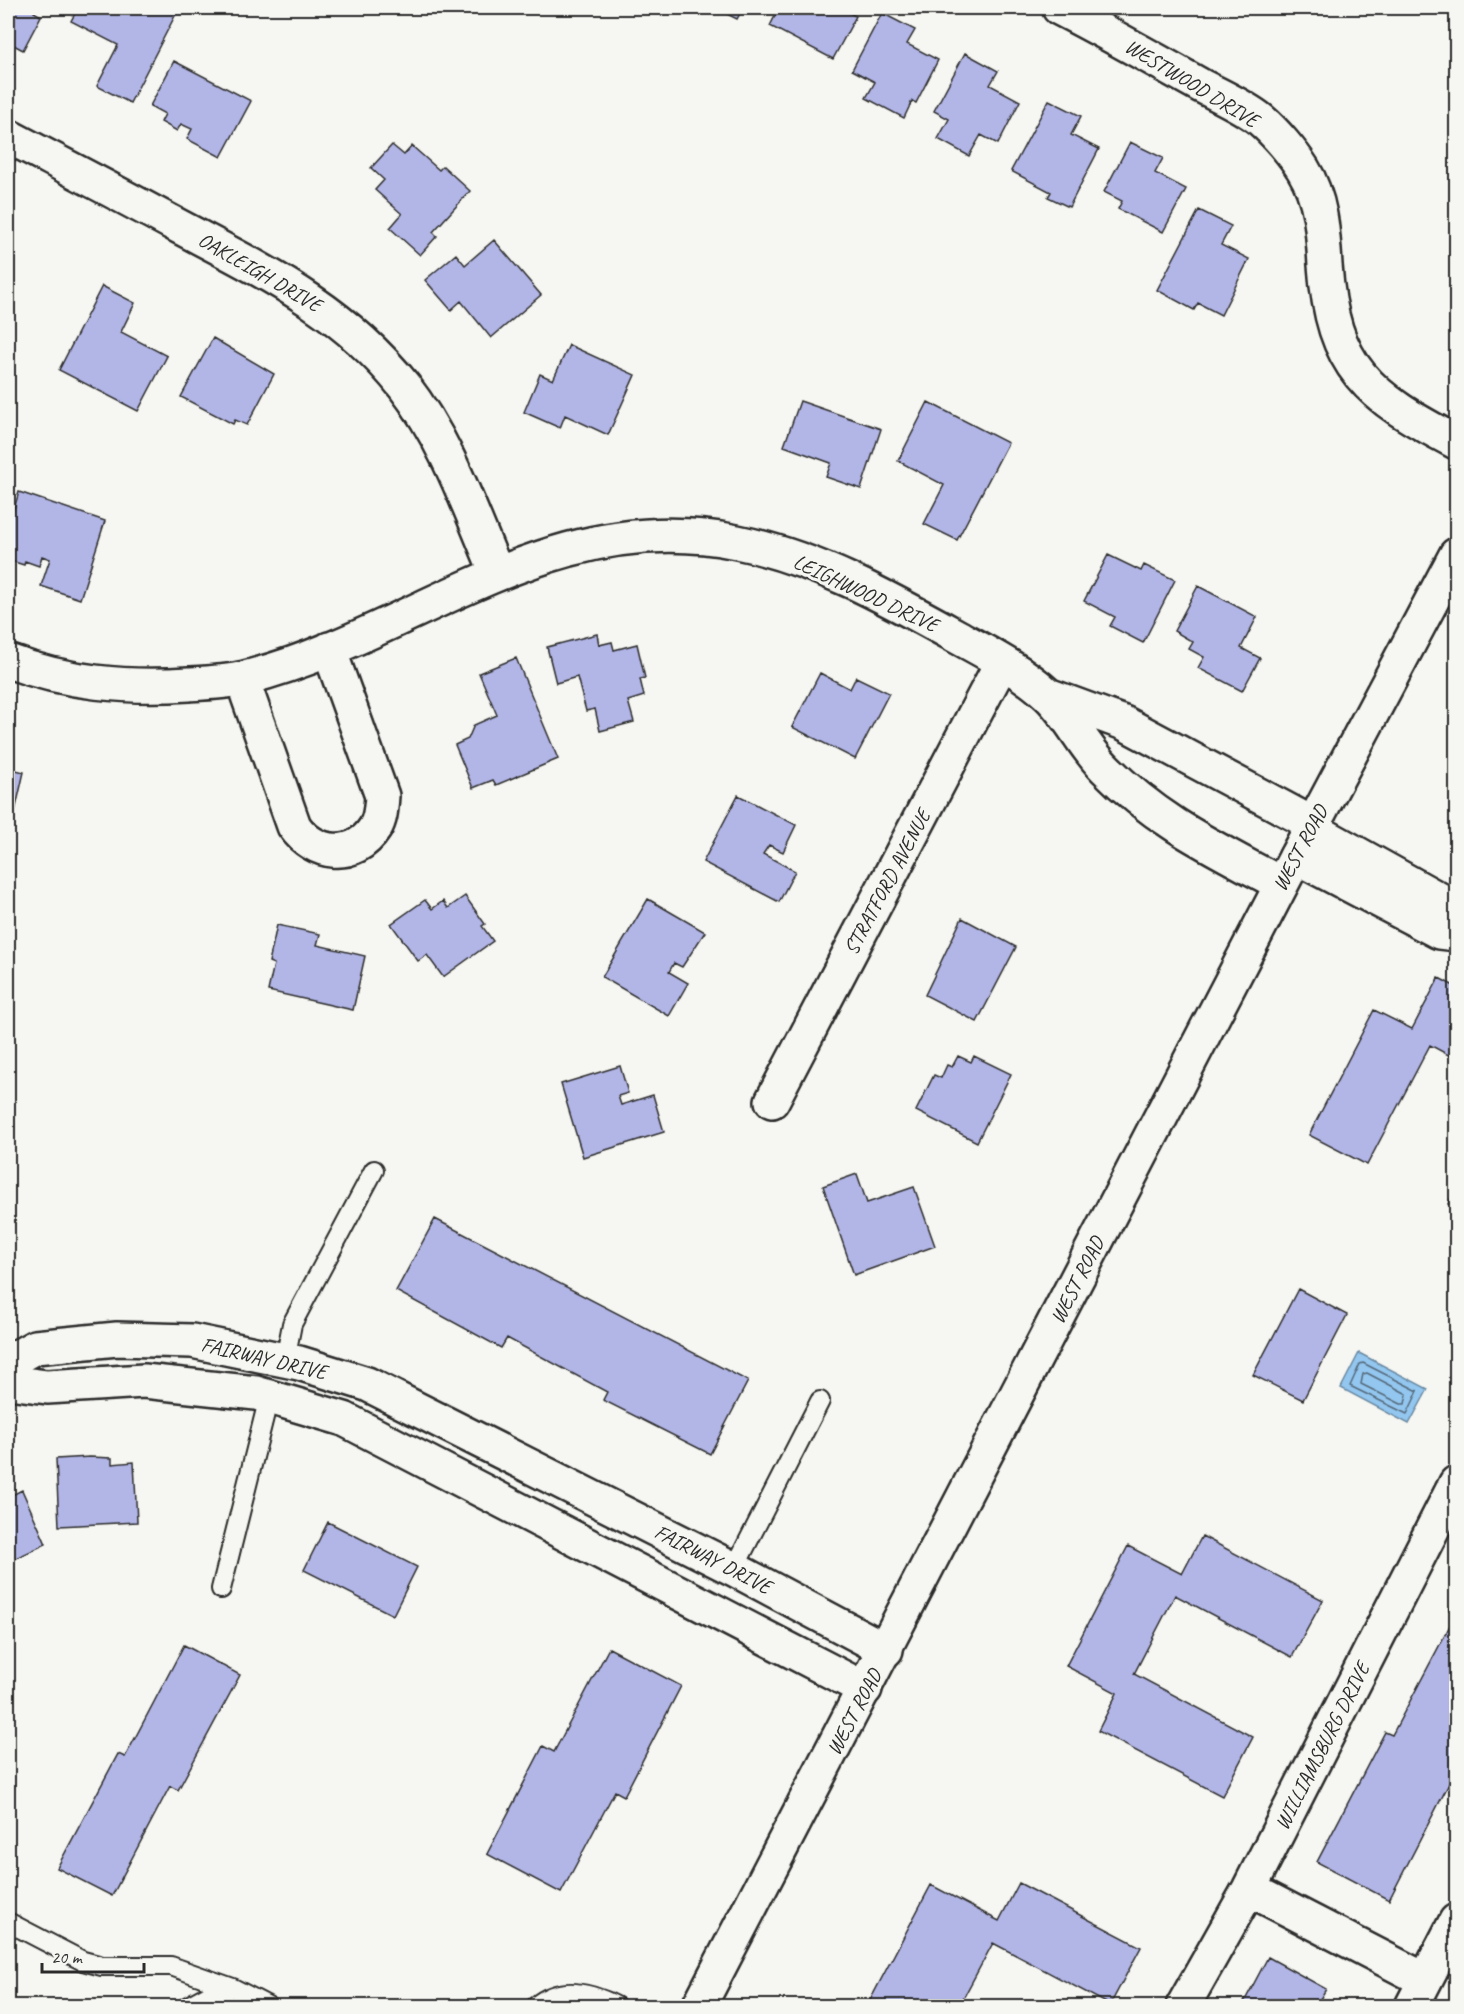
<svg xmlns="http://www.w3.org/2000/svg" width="1464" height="2014" font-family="Caveat,sans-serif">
  <rect width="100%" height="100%" fill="#f6f6f2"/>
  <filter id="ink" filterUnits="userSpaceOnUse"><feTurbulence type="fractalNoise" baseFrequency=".0167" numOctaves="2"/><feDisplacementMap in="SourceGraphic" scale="12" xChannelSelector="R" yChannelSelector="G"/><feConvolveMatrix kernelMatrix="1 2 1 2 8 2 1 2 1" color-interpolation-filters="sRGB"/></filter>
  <g filter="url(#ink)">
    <!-- water -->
    <path fill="#93c7f0" stroke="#6989a1" stroke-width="1.5" d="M1359,1353L1428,1389L1409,1424L1341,1388Z"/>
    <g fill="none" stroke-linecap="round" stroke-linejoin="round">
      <!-- shore -->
      <path stroke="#55697a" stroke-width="1.5" d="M1363,1363L1418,1391L1407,1414L1350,1386L1360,1364Z
        M1367,1373L1407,1394L1405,1404H1401L1361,1384L1363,1374Z"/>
    </g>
    <!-- building -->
    <path fill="#b2b6e7" stroke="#2b2b2b" stroke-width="1.5" d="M8,8H36L34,12L41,16L23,50L8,42Z
      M78,8H179L130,103L97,86L118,45L71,21Z
      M702,8H743L737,19L717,9L714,14Z
      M779,8H839L856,16L833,59L770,26Z
      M882,13L915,30L907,44L938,60L916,103L912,101L904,118L866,98L875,82L852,70Z
      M965,53L998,71L990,85L1020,101L998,144L981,135L969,156L938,139L949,119L934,111Z
      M174,61L251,101L221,157L187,139L192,129L181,124L177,131L161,122L165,114L150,106Z
      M1049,100L1081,116L1071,135L1099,149L1069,207L1048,197L1051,192L1011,171Z
      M1130,142L1163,158L1155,173L1186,189L1163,232L1118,209L1122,201L1104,192Z
      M392,145L404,155L412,146L439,170L443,166L470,191L433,232L437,236L420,255L390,228L402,214L375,190L384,180L371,168Z
      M1199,210L1231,226L1221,245L1249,259L1221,315L1198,303L1194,310L1157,290Z
      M494,240L541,295L491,338L461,301L451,310L425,280L456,254L465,265Z
      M102,286L135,303L121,332L167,356L138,411L59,370Z
      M213,338L274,374L247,425L235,420L233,424L181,397Z
      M569,345L635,375L608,435L565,415L560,428L524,412L540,374L553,380Z
      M800,401L881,429L861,489L826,477L831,463L784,446Z
      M928,402L1008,443L957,540L924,524L944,485L898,461Z
      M19,492L105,521L80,599L41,586L50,559L42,556L39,566L25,561L24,565L8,560V528Z
      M1108,555L1141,571L1144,565L1175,580L1143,643L1110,626L1115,617L1084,601Z
      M1198,586L1257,617L1241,648L1260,658L1242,691L1198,668L1204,657L1189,649L1193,642L1174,631Z
      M597,634L599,645L612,642L614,650L637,644L645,678L640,679L644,696L628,701L634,722L600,731L595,709L586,711L577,677L556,683L547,647Z
      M516,658L558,759L496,785L493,780L473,788L455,745L468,739L474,725L497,715L479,673Z
      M820,673L850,689L856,677L889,693L855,759L792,727Z
      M8,768L24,772L11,829L8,828Z
      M738,795L796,825L783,852L769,845L763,854L795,871L779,902L703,862Z
      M465,896L485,924L482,926L493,941L443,977L427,955L418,961L391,924L425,900L432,909L443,901L448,908Z
      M648,899L705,932L682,967L674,963L669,972L688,983L669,1016L602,977Z
      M962,918L1016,947L977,1022L925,995Z
      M277,925L320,934L317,945L365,956L353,1010L268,991L274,964L269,962Z
      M1439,978L1456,987V1059L1430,1045L1367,1165L1309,1135L1374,1010L1412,1029Z
      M958,1056L971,1062L974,1056L1011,1074L977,1142L916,1111L934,1075L941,1078L947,1065L952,1067Z
      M620,1066L628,1093L618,1096L621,1105L653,1095L664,1132L583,1157L561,1084Z
      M857,1174L867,1203L914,1187L935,1246L854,1275L823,1186Z
      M1456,1188V1209L1448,1204Z
      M435,1219L748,1381L710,1454L603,1400L607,1392L507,1338L501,1348L396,1291Z
      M1298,1289L1347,1315L1303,1400L1253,1375Z
      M90,1457L112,1458V1464L134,1462L137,1522L59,1526L56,1459Z
      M22,1490L46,1544L8,1562V1497Z
      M328,1522L417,1567L393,1615L304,1570Z
      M1202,1536L1323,1600L1292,1657L1175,1595L1134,1674L1253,1737L1222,1796L1098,1731L1117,1693L1066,1666L1128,1546L1182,1574Z
      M1456,1595V1777L1453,1776L1389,1900L1317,1862L1385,1732L1392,1735L1456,1614L1449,1610Z
      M184,1645L240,1675L178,1790L170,1786L112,1896L57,1868L118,1754L125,1757Z
      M609,1648L681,1686L624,1796L615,1791L561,1893L487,1854L543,1746L554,1752Z
      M1019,1883L1141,1947L1110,2005L993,1943L959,2006H867L931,1885L999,1921Z
      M1268,1957L1326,1989L1316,2006H1242Z"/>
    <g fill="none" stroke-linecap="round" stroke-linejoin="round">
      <defs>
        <path id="lane" d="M285,1360L292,1324L374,1170
          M734,1569L820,1401
          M221,1589L269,1397
          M8,1922L83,1961L102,1966H171L233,1988L268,2006
          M188,2006L210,1994L233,1988
          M536,2006C560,1985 591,1993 616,2006"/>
        <path id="street" d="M1059,8C1106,32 1152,58 1198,84C1218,95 1244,106 1261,120C1275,132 1293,153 1303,169C1321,198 1323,231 1325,265C1332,368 1369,397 1456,442
          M8,136C65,166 123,196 180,227C265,272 343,309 404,386C447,441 470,510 497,573
          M8,661C67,683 126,688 189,684C207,683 227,682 245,678C415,635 549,504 737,542C816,558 888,598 958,637C989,654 1022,671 1048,695C1070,716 1083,746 1105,768C1159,823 1215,848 1281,884
          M242,679L294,826C314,855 354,861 375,828C381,818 381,807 382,796L329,649
          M1048,695L1124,723L1313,824
          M1311,828L1453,907L1456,911
          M1296,857L1439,932L1456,934
          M772,1101L1002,662
          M8,1362L35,1347L117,1339L192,1341L299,1363L367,1384L734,1569L886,1650
          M8,1382L47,1387L144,1381L256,1393L344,1419L865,1689
          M1249,1889L1425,1980
          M1183,2006L1249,1889L1456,1483
          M1412,2006L1456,1921"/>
        <path id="secondary" d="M699,2006L1300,849L1456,555"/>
      </defs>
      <!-- lane casing -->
      <use href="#lane" stroke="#2b2b2b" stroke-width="22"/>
      <!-- street casing -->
      <use href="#street" stroke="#2b2b2b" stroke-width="38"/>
      <!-- secondary casing -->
      <use href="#secondary" stroke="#2b2b2b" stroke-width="38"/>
      <!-- lane -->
      <use href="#lane" stroke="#f6f6f2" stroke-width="18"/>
      <!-- street -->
      <use href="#street" stroke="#f6f6f2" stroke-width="33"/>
      <!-- secondary -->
      <use href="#secondary" stroke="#f6f6f2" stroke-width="33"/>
    </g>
  </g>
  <g text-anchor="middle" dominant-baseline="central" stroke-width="6" stroke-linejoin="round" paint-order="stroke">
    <!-- street labels -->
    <g font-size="21" fill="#2b2b2b" stroke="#f6f6f2">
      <text transform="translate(1192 83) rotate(31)">WESTWOOD DRIVE</text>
      <text transform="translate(260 272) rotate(30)">OAKLEIGH DRIVE</text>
      <text transform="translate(866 593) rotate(25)">LEIGHWOOD DRIVE</text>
      <text transform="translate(1300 848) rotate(-62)">WEST ROAD</text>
      <text transform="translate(887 882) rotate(-62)">STRATFORD AVENUE</text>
      <text transform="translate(1077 1280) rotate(-63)">WEST ROAD</text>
      <text transform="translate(264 1358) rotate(13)">FAIRWAY DRIVE</text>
      <text transform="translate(713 1559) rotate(27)">FAIRWAY DRIVE</text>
      <text transform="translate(854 1712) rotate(-62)">WEST ROAD</text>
      <text transform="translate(1322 1746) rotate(-63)">WILLIAMSBURG DRIVE</text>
    </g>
  </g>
  <!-- margin -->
  <rect width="1464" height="2014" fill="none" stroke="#f6f6f2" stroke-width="30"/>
  <rect x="15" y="15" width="1434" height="1984" fill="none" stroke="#2b2b2b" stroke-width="2" filter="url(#ink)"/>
  <!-- scale -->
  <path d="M42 1963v9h102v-9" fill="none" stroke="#2b2b2b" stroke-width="3"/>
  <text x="51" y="1963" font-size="18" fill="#2b2b2b" stroke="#f6f6f2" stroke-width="4.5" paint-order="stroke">20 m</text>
</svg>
